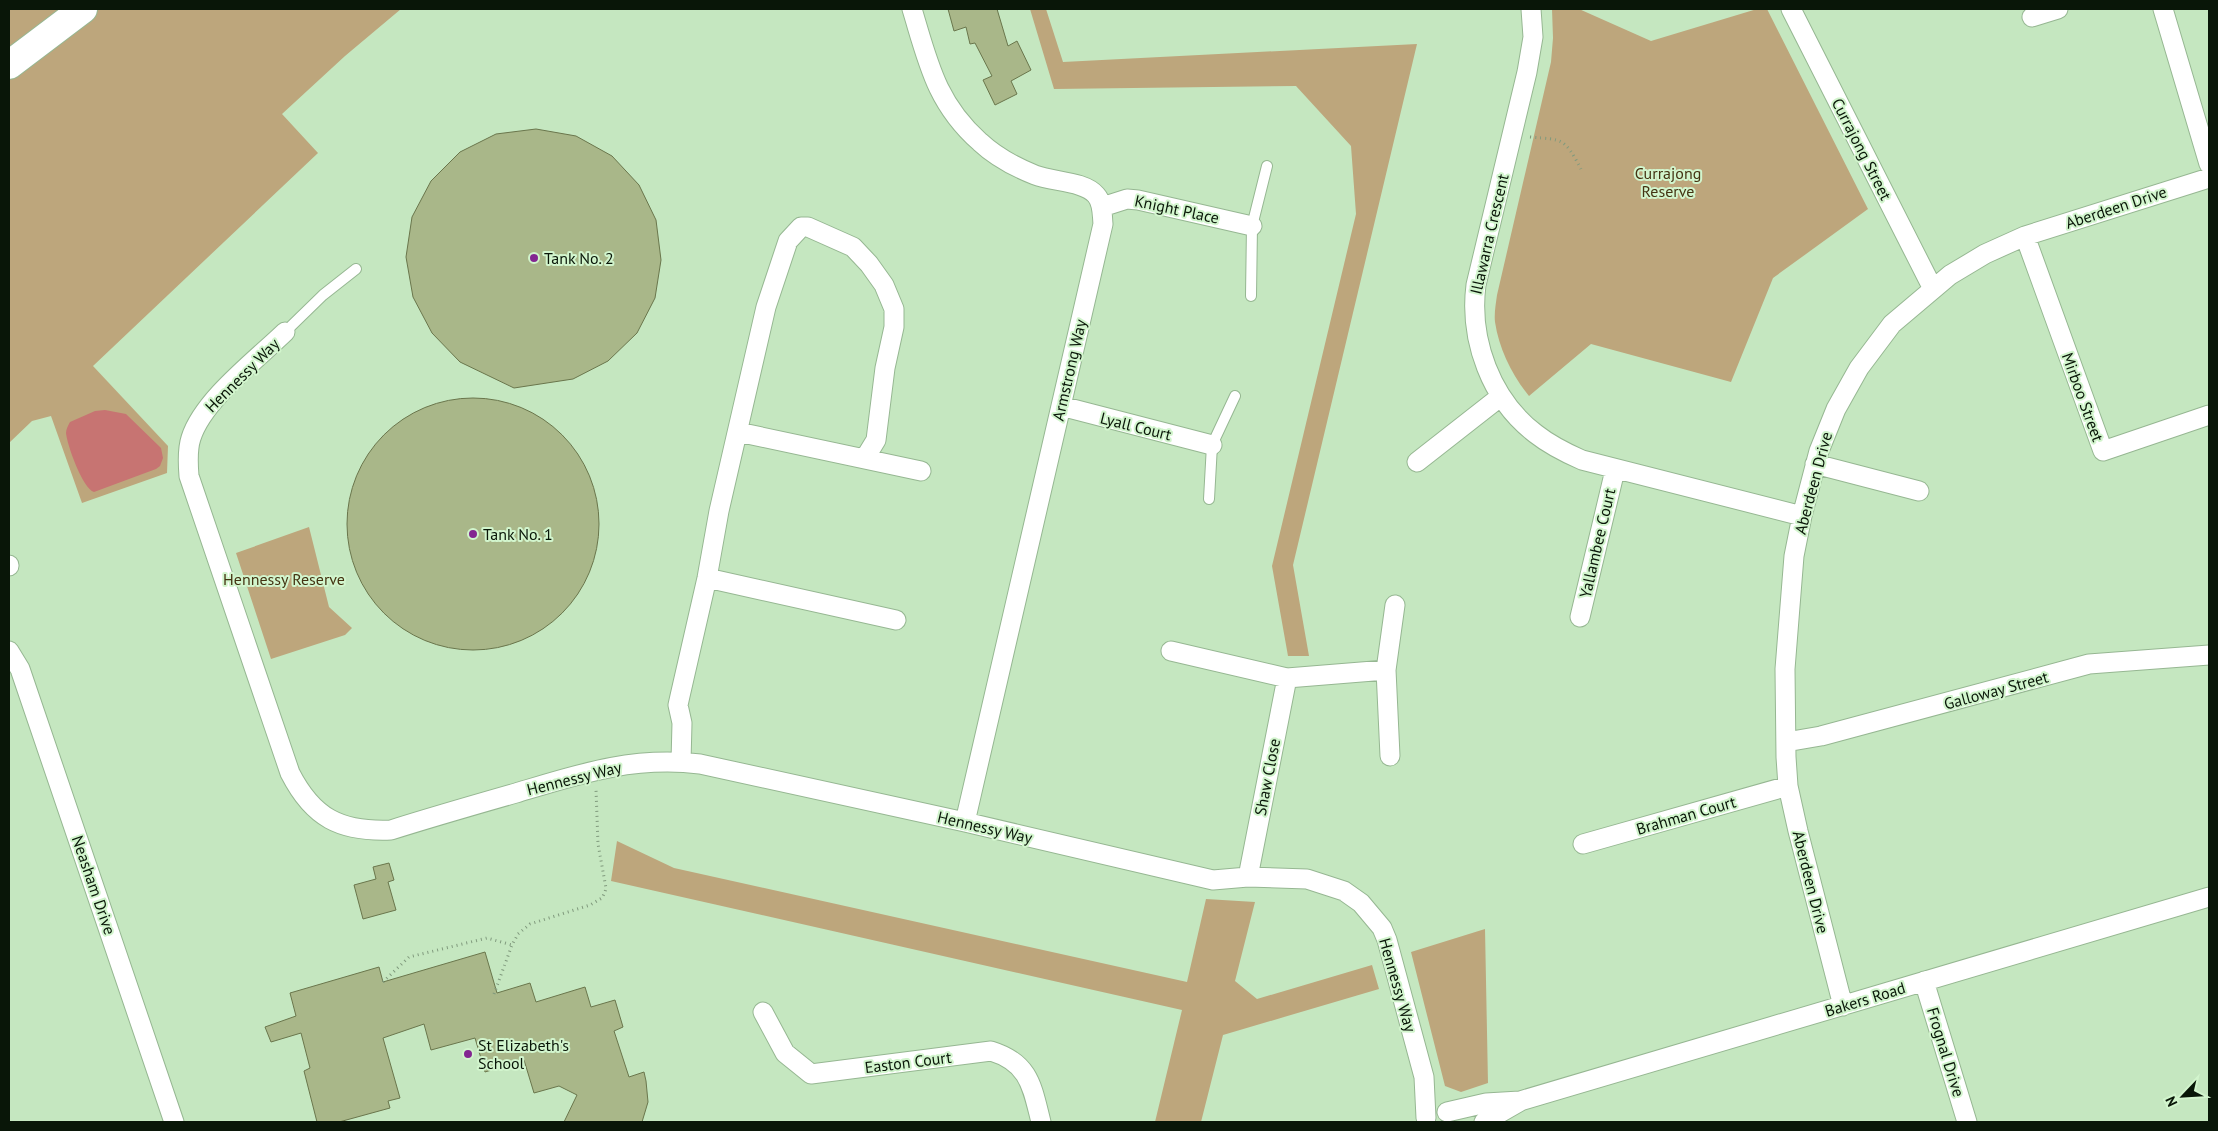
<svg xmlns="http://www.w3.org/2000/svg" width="2218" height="1131" font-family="'PT Sans',sans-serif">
  <rect width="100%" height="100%" fill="#c5e7c0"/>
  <!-- green -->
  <path fill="#bda67c" d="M9,9H401L345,56L282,114L318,153L93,366L168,446L167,473L82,503L51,416L32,421L9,443Z
    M1030,9H1046L1063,62L1417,44L1293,565L1309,656H1288L1272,566L1356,214L1351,146L1296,86L1054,89Z
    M1552,9H1579L1651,41L1757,9H1767L1868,209L1773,278L1731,382L1591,344L1529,396C1512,375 1499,349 1495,322C1494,313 1496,303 1497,295L1551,62L1553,38Z
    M309,527L329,607L352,628L345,635L271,659L236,553Z
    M617,841L674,868L1187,982L1206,899L1255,902L1235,981L1257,999L1372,965L1379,989L1223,1035L1201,1122H1155L1182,1010L611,881Z
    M1485,929L1488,1083L1461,1092L1445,1086L1411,952Z"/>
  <!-- water -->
  <path fill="#c77472" d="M105,410L126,414L161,448L163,458L160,466L156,469L94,492C83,489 67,445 66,433C66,429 68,426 70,422L95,411Z"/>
  <!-- building -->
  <path fill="#a9b789" stroke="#6a764c" d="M948,9H997L1008,46L1017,41L1031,70L1011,81L1017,94L995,105L983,80L992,76L975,43L970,44L966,27L954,31Z
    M536,129L576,136L612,156L639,185L656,220L661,260L655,298L637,333L608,361L573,379L514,388L460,362L432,333L413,297L406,257L412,217L431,181L460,152L496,134Z
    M347 524a126 126 0 1 1 252 0a126 126 0 1 1-252 0Z
    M389,863L394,880L388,882L396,910L363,919L354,885L376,879L373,867Z
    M485,952L497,993L530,983L536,1002L585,987L591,1007L615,1000L623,1027L614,1031L629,1077L644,1072L646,1081L648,1102L642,1122H564L577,1095L559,1086L534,1093L524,1060L485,1072L475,1038L431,1050L424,1024L383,1038L400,1098L388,1101L390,1108L339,1122H317L304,1071L310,1068L301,1033L271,1042L265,1027L296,1016L290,993L379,967L383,982Z"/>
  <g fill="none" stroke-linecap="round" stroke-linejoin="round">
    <defs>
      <path id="service" d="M1251,296L1252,226L1267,166
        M285,332L323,295L356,269
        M1209,499L1212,445L1235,396"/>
      <path id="minor" d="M912,9C928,62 936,103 980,142C996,157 1015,167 1035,175C1053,182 1084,181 1096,195C1103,203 1102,214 1103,224L965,822
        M1531,9L1533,37L1527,72L1476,285C1469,340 1491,400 1536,434C1550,445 1566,453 1582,460L1802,516
        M1791,9L1933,289
        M2163,9L2209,164
        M2032,17L2058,9
        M1102,207L1127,199L1138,200L1252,226
        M2025,236L2103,451L2209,415
        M285,332C256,360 203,400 191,438C187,450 188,464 189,476L290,773C313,818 340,832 391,830C432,817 474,805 516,793C579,774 632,756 700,764L965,822L1213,880L1248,877L1307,879L1344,891L1361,903L1382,928L1387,940L1424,1077L1426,1118
        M1061,406L1212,445
        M738,432L921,471
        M1417,462L1500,397
        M1815,464L1919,491
        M9,566V565
        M707,578L896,620
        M1580,617L1615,470
        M9,651L20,669L174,1122
        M1171,651L1287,678
        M1786,742L1821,736L2089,664L2209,655
        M1390,756L1386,670L1395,605
        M681,762L682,723L678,705L680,696L707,578L719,511L766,307L788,241L801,227H808L853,247L869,264L884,285L894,309V327L885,368L876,440L865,458
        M1583,844L1788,786
        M1248,877L1287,678L1386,670
        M1924,981L1967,1122
        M1843,1006L1798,831L1788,786L1786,757L1785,669L1794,556L1802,516L1819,451L1836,409L1859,368L1892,324L1950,275L1985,254L2025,236L2209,178
        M763,1012L785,1053L811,1074L991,1051C1030,1063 1032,1087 1041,1122
        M1447,1112L1486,1103L1520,1101L2209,897
        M1484,1122L1519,1102"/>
      <path id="motorway" d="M9,65L83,9"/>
    </defs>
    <!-- service casing -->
    <use href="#service" stroke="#96b792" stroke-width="12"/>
    <!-- minor casing -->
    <use href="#minor" stroke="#96b792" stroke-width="21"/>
    <!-- motorway casing -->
    <use href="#motorway" stroke="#96b792" stroke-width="30"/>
    <!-- path -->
    <path stroke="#809a7d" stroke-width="3" stroke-dasharray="1 4" stroke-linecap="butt" d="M1530,137C1563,140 1564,137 1581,169
      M383,982L409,957L487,938L512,945L518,934L530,924L590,905L602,898L605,892L606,888L598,844L596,789
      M494,994L512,945"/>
    <!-- service -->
    <use href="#service" stroke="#fff" stroke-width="10"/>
    <!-- minor -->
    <use href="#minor" stroke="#fff" stroke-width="19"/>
    <!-- motorway -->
    <use href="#motorway" stroke="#fff" stroke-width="28"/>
  </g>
  <!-- markers -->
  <g fill="#832691" stroke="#d2f5cd" stroke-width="2">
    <circle cx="534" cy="258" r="5"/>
    <circle cx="473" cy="534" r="5"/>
    <circle cx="468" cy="1054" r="5"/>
  </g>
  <g text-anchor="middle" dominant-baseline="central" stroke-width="4" stroke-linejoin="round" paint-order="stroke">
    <!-- street labels -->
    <g font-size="16" fill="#091608" stroke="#d2f5cd">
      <text transform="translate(1862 149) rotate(63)">Currajong Street</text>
      <text transform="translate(2116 207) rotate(-18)">Aberdeen Drive</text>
      <text transform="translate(1177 209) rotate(12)">Knight Place</text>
      <text transform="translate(1489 234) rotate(-77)">Illawarra Crescent</text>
      <text transform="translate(1069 370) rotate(-77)">Armstrong Way</text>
      <text transform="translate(242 375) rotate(-45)">Hennessy Way</text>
      <text transform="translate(2083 397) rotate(70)">Mirboo Street</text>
      <text transform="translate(1136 426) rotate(14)">Lyall Court</text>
      <text transform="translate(1813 483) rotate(-75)">Aberdeen Drive</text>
      <text transform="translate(1597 543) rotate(-77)">Yallambee Court</text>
      <text transform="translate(1996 690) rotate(-15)">Galloway Street</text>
      <text transform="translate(1267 777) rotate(-79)">Shaw Close</text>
      <text transform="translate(574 778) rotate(-14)">Hennessy Way</text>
      <text transform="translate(1686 815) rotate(-16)">Brahman Court</text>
      <text transform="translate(985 827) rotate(13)">Hennessy Way</text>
      <text transform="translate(1811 882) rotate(76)">Aberdeen Drive</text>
      <text transform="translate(94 885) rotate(71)">Neasham Drive</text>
      <text transform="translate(1398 985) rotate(74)">Hennessy Way</text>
      <text transform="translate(1865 999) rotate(-17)">Bakers Road</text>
      <text transform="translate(1946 1052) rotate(73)">Frognal Drive</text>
      <text transform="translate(908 1062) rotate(-7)">Easton Court</text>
    </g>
    <!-- park labels -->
    <g font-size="16" fill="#443312" stroke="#d2f5cd">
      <text x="1668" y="173">Currajong<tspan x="1668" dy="18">Reserve</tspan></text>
      <text x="284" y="579">Hennessy Reserve</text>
    </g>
    <!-- poi labels -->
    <g font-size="16" fill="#091608" stroke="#d2f5cd" text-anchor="start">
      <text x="544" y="258">Tank No. 2</text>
      <text x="483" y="534">Tank No. 1</text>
      <text x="478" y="1045">St Elizabeth's<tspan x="478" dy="18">School</tspan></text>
    </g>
  </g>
  <!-- border -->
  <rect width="2218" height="1131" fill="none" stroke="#091608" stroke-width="20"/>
  <!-- north arrow -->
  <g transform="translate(2183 1096) rotate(245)" stroke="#d2f5cd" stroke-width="4" paint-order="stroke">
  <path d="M0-4L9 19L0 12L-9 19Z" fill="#091608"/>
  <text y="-8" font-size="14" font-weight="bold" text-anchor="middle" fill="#091608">N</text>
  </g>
</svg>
